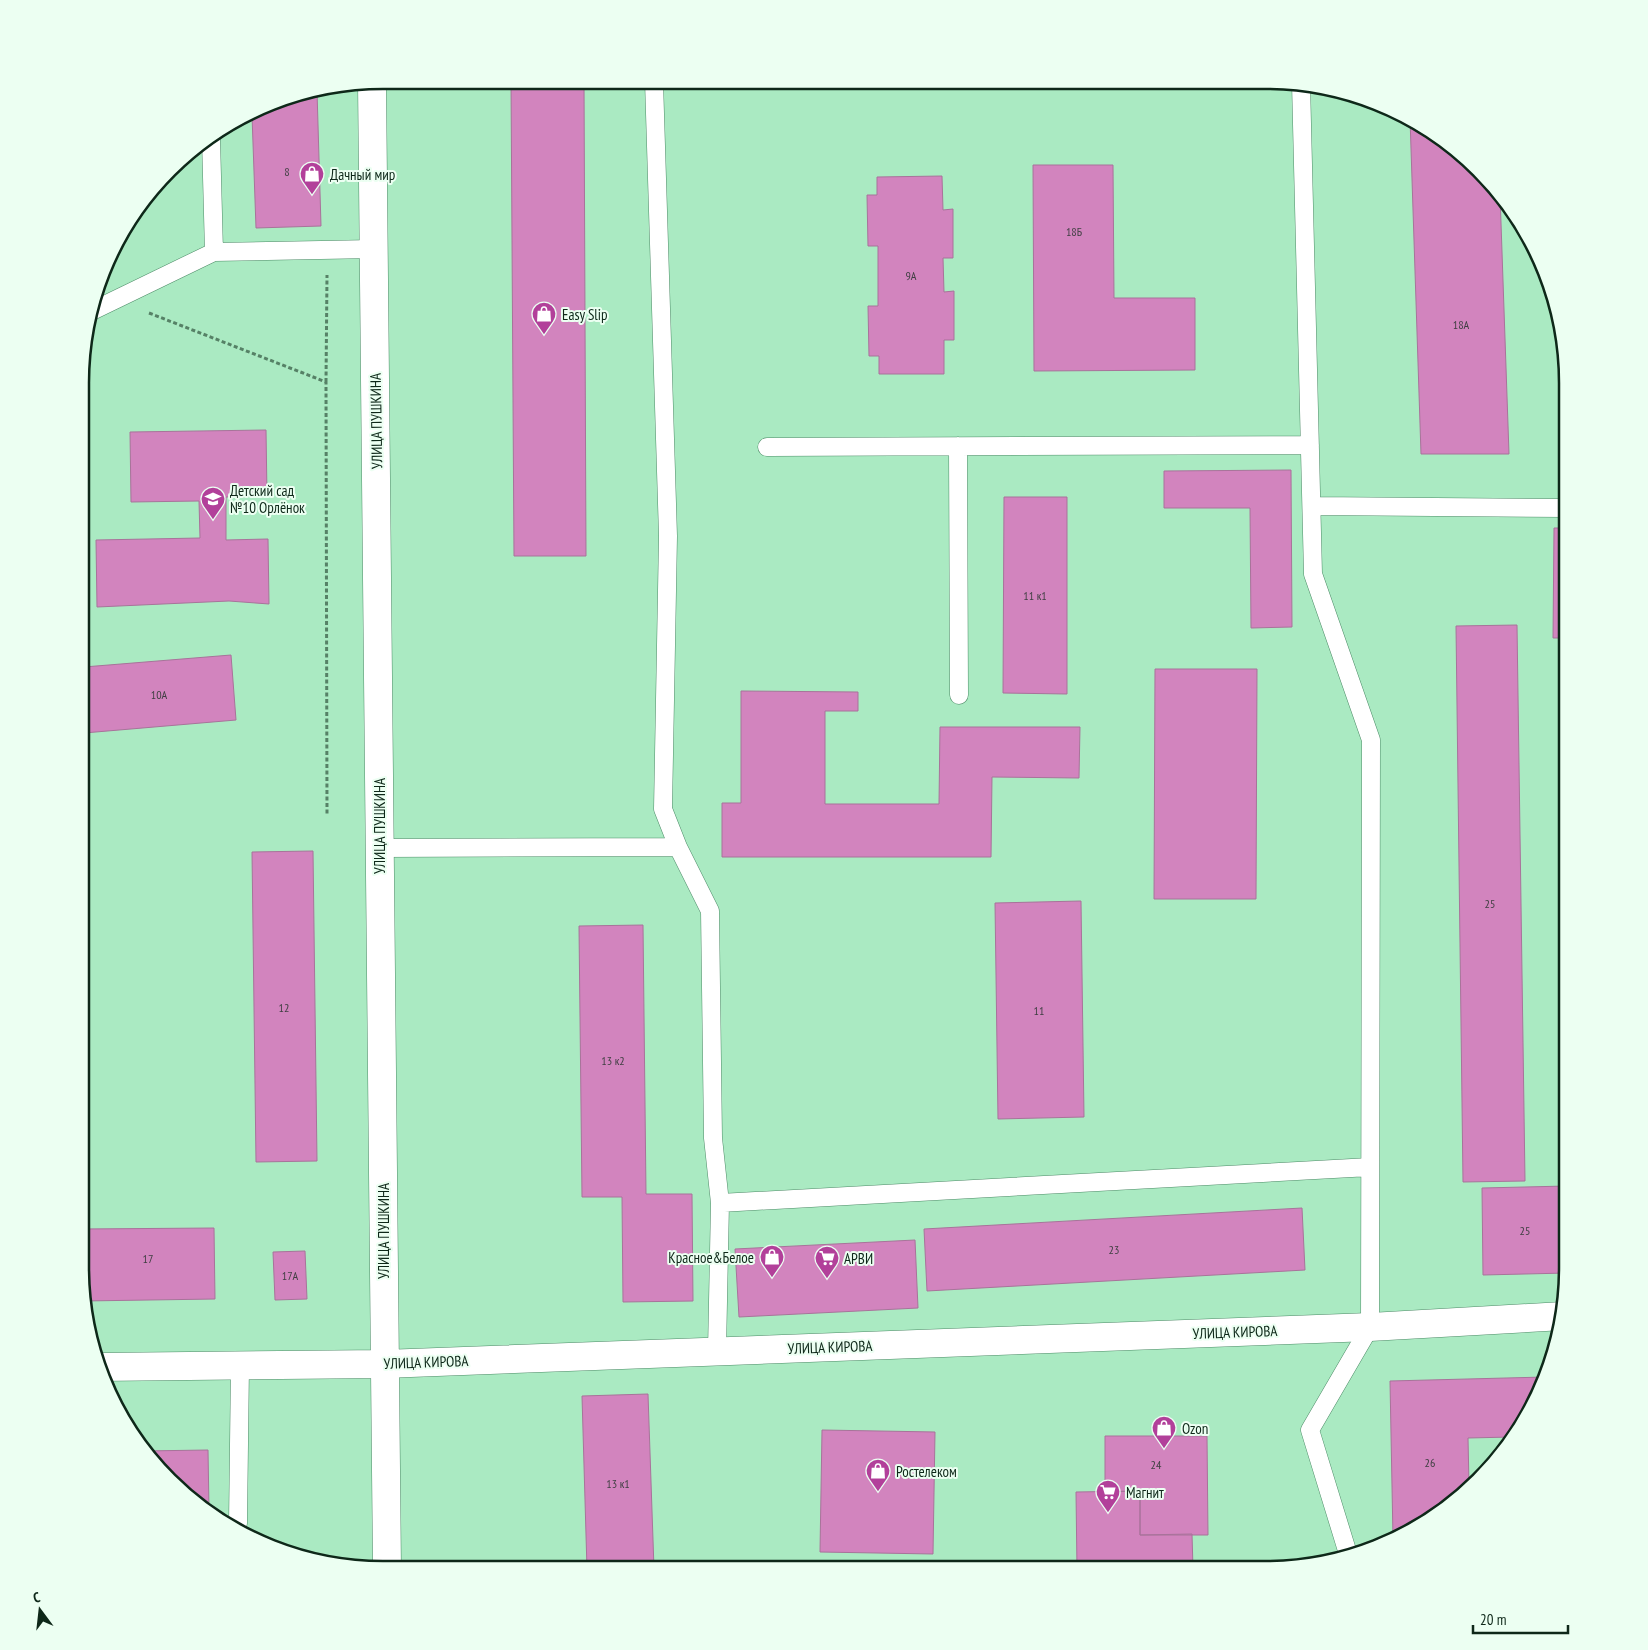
<svg xmlns="http://www.w3.org/2000/svg" width="1648" height="1650" font-family="'PT Sans Narrow',sans-serif">
  <rect width="100%" height="100%" fill="#aaeac2"/>
  <!-- building -->
  <path fill="#d284be" stroke="#a8739a" d="M511,80L584,81L586,556H514Z
    M317,91L321,226L256,228L252,115L285,96Z
    M1410,118L1416,120L1500,194L1509,454H1421Z
    M1033,165H1113L1114,298H1195V370L1034,371Z
    M942,176L943,210L953,209V258H943L944,292L954,291V340H944V374H879V356H869L868,306H878V246H868L867,195H877V177Z
    M266,430L267,496L226,497V540L268,539L269,604L229,601L97,607L96,540L200,538L199,501L131,502L130,432Z
    M1291,470L1292,627L1251,628L1250,508H1164V471Z
    M1004,497H1067V694L1003,693Z
    M1554,528H1567V638H1553Z
    M1517,625L1525,1181L1463,1182L1456,626Z
    M231,655L236,720L84,733V667Z
    M1155,669H1257L1256,899H1154Z
    M741,691L858,692V711H825V804H939L940,727H1080L1079,778L992,777L991,857H722V803H741Z
    M313,851L317,1161L256,1162L252,852Z
    M1081,901L1084,1117L998,1119L995,903Z
    M643,925L646,1194H692L693,1301L623,1302L622,1197H582L579,926Z
    M82,1082L83,1164H81Z
    M1567,1186V1273L1483,1275L1482,1188Z
    M1302,1208L1305,1270L927,1291L924,1229Z
    M214,1228L215,1299L83,1301L81,1287V1229Z
    M915,1240L918,1308L739,1317L735,1249Z
    M305,1251L307,1299L275,1300L273,1252Z
    M1545,1377L1528,1418L1511,1437L1468,1438L1469,1485L1449,1508L1393,1538L1390,1381Z
    M648,1394L654,1569H587L582,1396Z
    M822,1430L935,1432L933,1554L820,1552Z
    M1105,1436H1207L1208,1535H1140V1491L1105,1492Z
    M208,1450L209,1510L142,1451Z
    M1140,1491V1535L1192,1534L1193,1569H1077L1076,1492Z"/>
  <g fill="none" stroke-linecap="round" stroke-linejoin="round">
    <defs>
      <path id="lane" d="M654,81L668,536L663,809L678,847L710,911L713,1138L720,1203L717,1351
        M1301,83L1313,574L1371,740L1370,1327L1310,1430L1349,1557
        M214,252L374,249
        M90,312L214,252L211,139
        M958,446L959,695
        M767,447L1310,445
        M1312,506L1567,508
        M379,848L678,847
        M720,1203L1370,1167
        M232,1530L238,1523L240,1365"/>
      <path id="street" d="M372,82L387,1569
        M98,1367L384,1364L1370,1327L1563,1316"/>
    </defs>
    <!-- lane casing -->
    <use href="#lane" stroke="#4d8b67" stroke-width="19"/>
    <!-- street casing -->
    <use href="#street" stroke="#4d8b67" stroke-width="29"/>
    <!-- path -->
    <path stroke="#568166" stroke-width="3" stroke-dasharray="4 2.5" stroke-linecap="butt" d="M149,313L326,382L327,814
      M326,382L327,275"/>
    <!-- lane -->
    <use href="#lane" stroke="#fff" stroke-width="18"/>
    <!-- street -->
    <use href="#street" stroke="#fff" stroke-width="28"/>
  </g>
  <!-- icons -->
  <defs>
    <symbol id="shop-pin" viewBox="-11 -11 22 30"><path d="M0 17L-7.5 6A9.5 9.5 0 1 1 7.5 6Z" fill="#b2409a" stroke="#ecfff2"/><path d="M-5-2.5h2.3a2.7 3.5 0 0 1 5.4 0H5L5.5 6h-11ZM-1.5-2.5h3a1.5 2.3 0 0 0-3 0Z" fill="#fff"/></symbol>
    <symbol id="school-pin" viewBox="-11 -11 22 30"><path d="M0 17L-7.5 6A9.5 9.5 0 1 1 7.5 6Z" fill="#b2409a" stroke="#ecfff2"/><path d="M0-5L7-2L0 1L-7-2ZM-4 1L0 2.5L4 1V4Q0 6-4 4Z" fill="#fff"/></symbol>
    <symbol id="supermarket-pin" viewBox="-11 -11 22 30"><path d="M0 17L-7.5 6A9.5 9.5 0 1 1 7.5 6Z" fill="#b2409a" stroke="#ecfff2"/><path d="M-6-5.5h2.5l.6 2H6L4.5 2H-2.5L-4.4-4H-6ZM-1.5 3.2a1.3 1.3 0 1 0 .1 0ZM3 3.2a1.3 1.3 0 1 0 .1 0Z" fill="#fff"/></symbol>
  </defs>
  <g fill-rule="evenodd">
    <use href="#shop-pin" x="298" y="160" width="28" height="38"/>
    <use href="#shop-pin" x="530" y="300" width="28" height="38"/>
    <use href="#school-pin" x="199" y="485" width="28" height="38"/>
    <use href="#shop-pin" x="758" y="1243" width="28" height="38"/>
    <use href="#supermarket-pin" x="813" y="1244" width="28" height="38"/>
    <use href="#shop-pin" x="1150" y="1414" width="28" height="38"/>
    <use href="#shop-pin" x="864" y="1457" width="28" height="38"/>
    <use href="#supermarket-pin" x="1094" y="1478" width="28" height="38"/>
  </g>
  <g text-anchor="middle" dominant-baseline="central" stroke-width="4" stroke-linejoin="round" paint-order="stroke">
    <!-- number labels -->
    <g font-size="12" fill="#3f3f42">
      <text x="287" y="171">8</text>
      <text x="1074" y="231">18Б</text>
      <text x="911" y="275">9А</text>
      <text x="1461" y="324">18А</text>
      <text x="1035" y="595">11 к1</text>
      <text x="159" y="694">10А</text>
      <text x="1490" y="903">25</text>
      <text x="284" y="1007">12</text>
      <text x="1039" y="1010">11</text>
      <text x="613" y="1060">13 к2</text>
      <text x="1525" y="1230">25</text>
      <text x="1114" y="1249">23</text>
      <text x="148" y="1258">17</text>
      <text x="290" y="1275">17А</text>
      <text x="1430" y="1462">26</text>
      <text x="1156" y="1464">24</text>
      <text x="618" y="1483">13 к1</text>
    </g>
    <!-- poi labels -->
    <g font-size="15" fill="#0e2819" stroke="#ecfff2" text-anchor="start">
      <text x="330" y="174">Дачный мир</text>
      <text x="562" y="314">Easy Slip</text>
      <text x="230" y="490">Детский сад<tspan x="230" dy="17">№10 Орлёнок</tspan></text>
      <text x="754" y="1257" text-anchor="end">Красное&amp;Белое</text>
      <text x="844" y="1258">АРВИ</text>
      <text x="1182" y="1428">Ozon</text>
      <text x="896" y="1471">Ростелеком</text>
      <text x="1126" y="1492">Магнит</text>
    </g>
    <!-- street labels -->
    <g font-size="15" fill="#0e2819" stroke="#ecfff2">
      <text transform="translate(376 421) rotate(-91)">УЛИЦА ПУШКИНА</text>
      <text transform="translate(379 826) rotate(-90)">УЛИЦА ПУШКИНА</text>
      <text transform="translate(383 1231) rotate(-90)">УЛИЦА ПУШКИНА</text>
      <text transform="translate(1235 1332) rotate(-2)">УЛИЦА КИРОВА</text>
      <text transform="translate(830 1347) rotate(-2)">УЛИЦА КИРОВА</text>
      <text transform="translate(426 1362) rotate(-2)">УЛИЦА КИРОВА</text>
    </g>
  </g>
  <!-- crop -->
  <path d="M0 0H1648V1650H0ZM383 89H1265A294 294 0 0 1 1559 383V1267A294 294 0 0 1 1265 1561H383A294 294 0 0 1 89 1267V383A294 294 0 0 1 383 89Z" fill="#ecfff2" fill-rule="evenodd"/>
  <path fill="none" stroke="#0e2819" stroke-width="2.5" d="M383 89H1265A294 294 0 0 1 1559 383V1267A294 294 0 0 1 1265 1561H383A294 294 0 0 1 89 1267V383A294 294 0 0 1 383 89Z"/>
  <!-- north arrow -->
  <g transform="translate(40 1610) rotate(345)" stroke="#ecfff2" stroke-width="4" paint-order="stroke">
  <path d="M0-4L9 19L0 12L-9 19Z" fill="#0e2819"/>
  <text y="-8" font-size="14" font-weight="bold" text-anchor="middle" fill="#0e2819">С</text>
  </g>
  <!-- scale -->
  <path d="M1473 1625v8h95v-8" fill="none" stroke="#0e2819" stroke-width="2.5"/>
  <text x="1480" y="1625" font-size="15" fill="#0e2819" stroke="#ecfff2" stroke-width="4" paint-order="stroke">20 m</text>
</svg>
